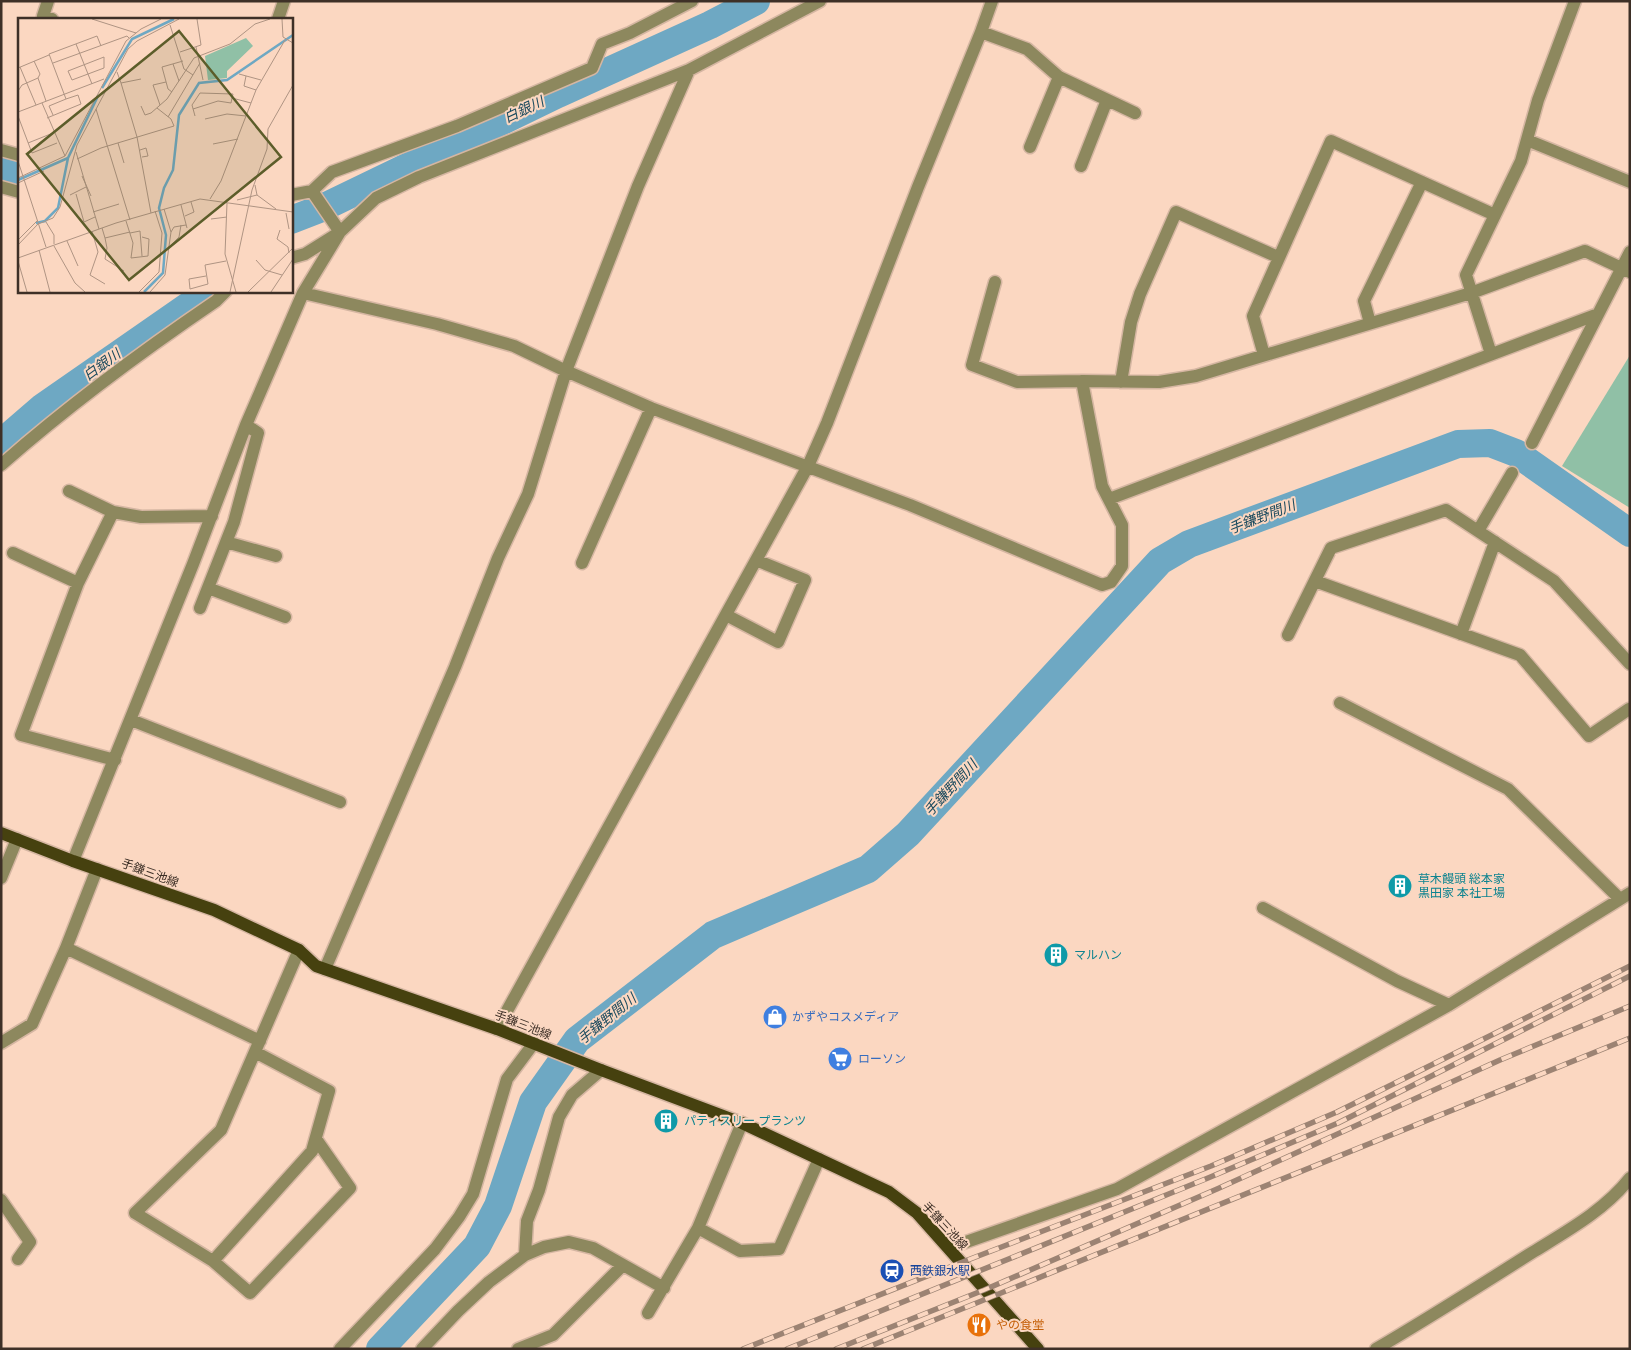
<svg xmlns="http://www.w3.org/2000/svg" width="1631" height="1350" font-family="Figtree,'Noto Sans JP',sans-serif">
  <rect width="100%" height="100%" fill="#fbd7c1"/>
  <!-- pitch -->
  <path fill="#90c0a6" d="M1630,355V508L1562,466Z"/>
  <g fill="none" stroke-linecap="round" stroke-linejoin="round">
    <!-- river -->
    <path stroke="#6ea8c3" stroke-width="28" d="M1,171L19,176
      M291,220L322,208L558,94L710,25L756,1
      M1,443L43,407L197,300L205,291
      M380,1349L477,1246L498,1206L533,1102L577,1040L713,935L868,869L908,834L1160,561L1189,544L1458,444L1490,443L1516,453L1630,533"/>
    <defs>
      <path id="minor" d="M48,1L43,16L52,19
        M992,1L981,32L1027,49L1059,77L1135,113
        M278,19L284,1
        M1527,140L1630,182
        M1030,147L1059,77
        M1,150L19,155
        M1081,166L1107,100
        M1,187L19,192
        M312,191L340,232
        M291,195L312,191L332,172L457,126L592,68L602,44L630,33L692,1
        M291,258L305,254L340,232L376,198L419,177L689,70L820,1
        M995,282L972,365L1017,382L1082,381L1159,382L1196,376L1471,293L1585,251L1630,272
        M303,293L437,324L514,346L566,371L651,408L910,505L1102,585L1111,582L1122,566V525L1102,486L1082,381
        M1370,323L1364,301L1422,182
        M1491,354L1466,275L1521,161L1538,100L1575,1
        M1264,355L1253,316L1331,141L1495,215
        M1121,382L1131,322L1140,294L1176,212L1278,257
        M1532,443L1630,252
        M1,465C69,405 141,352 216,301L226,291
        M69,491L113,512L141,517L212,516
        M1109,499L1598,314
        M113,512L78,583L21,735L115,760
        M1478,531L1512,473
        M226,542L276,556
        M13,553L78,583
        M582,563L651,408
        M1315,581L1520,655L1589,736L1629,709
        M208,588L285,617
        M200,608L234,522L258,433L246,425
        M726,615L778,642L805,580L756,560
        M1461,634L1495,542
        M1288,635L1331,548L1446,510L1554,581L1630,664
        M1340,703L1508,789L1620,899
        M131,720L340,802
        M73,861L193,564L246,425L303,293L340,232
        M97,869L66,948L260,1041
        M1,878L17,839
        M1263,908L1397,981L1449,1005
        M299,950L221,1130L135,1213L213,1261L250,1293L350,1188L316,1139
        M325,969L455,667L498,558L528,494L566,371L638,186L689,70
        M497,1029L808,466L827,423L918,187L981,32
        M1,1043L32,1024L66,948
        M1,1200L30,1242L18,1259
        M698,1228L740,1251L779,1249L819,1159
        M949,1248L1117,1189L1449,1005L1630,893
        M525,1255L527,1221L539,1190L559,1117L572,1095L601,1070
        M213,1261L312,1151L329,1091L255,1052
        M648,1313L698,1228L742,1123
        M340,1349L435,1249L459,1217L473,1194L507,1079L534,1043
        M422,1349L458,1311L489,1282L525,1255L544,1247L569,1242L593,1248L664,1288
        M518,1349L553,1335L623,1265
        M1376,1349C1429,1318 1481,1285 1533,1252C1567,1231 1605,1210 1630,1178"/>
      <path id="major" d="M1,833L73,861L214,910L299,950L316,966L497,1029L601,1070L742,1123L889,1192L917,1213L1038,1349"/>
    </defs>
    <!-- minor casing -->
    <use href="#minor" stroke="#d5b6a2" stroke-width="15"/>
    <!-- major casing -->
    <use href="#major" stroke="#d5b6a2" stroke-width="15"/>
    <!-- minor -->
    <use href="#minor" stroke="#8d885e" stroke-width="12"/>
    <!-- major -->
    <use href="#major" stroke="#46410f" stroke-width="12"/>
    <defs>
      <path id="rail" d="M743,1349L960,1263L1211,1166L1337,1112L1630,966
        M787,1349L1208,1178L1338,1123L1630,976
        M836,1349L984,1290L1217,1189L1500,1060L1630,1006
        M863,1349L1630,1038"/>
    </defs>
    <!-- rail casing -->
    <use href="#rail" stroke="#9c8373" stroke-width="5.5"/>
    <!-- rail -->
    <use href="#rail" stroke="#fbd7c1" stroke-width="4" stroke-dasharray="11" stroke-linecap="butt"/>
  </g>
  <!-- icons -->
  <defs>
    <symbol id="building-disc" viewBox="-11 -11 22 22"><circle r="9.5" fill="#0f9aa8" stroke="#fbd7c1"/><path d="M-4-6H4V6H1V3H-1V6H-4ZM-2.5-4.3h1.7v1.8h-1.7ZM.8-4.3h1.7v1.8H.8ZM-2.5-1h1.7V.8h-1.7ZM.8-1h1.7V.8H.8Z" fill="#fff"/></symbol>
    <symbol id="shop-disc" viewBox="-11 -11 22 22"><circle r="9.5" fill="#3f7fe0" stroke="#fbd7c1"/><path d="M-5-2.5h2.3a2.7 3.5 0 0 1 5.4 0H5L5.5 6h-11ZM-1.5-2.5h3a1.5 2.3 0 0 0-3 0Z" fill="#fff"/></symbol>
    <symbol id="supermarket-disc" viewBox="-11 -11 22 22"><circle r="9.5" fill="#3f7fe0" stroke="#fbd7c1"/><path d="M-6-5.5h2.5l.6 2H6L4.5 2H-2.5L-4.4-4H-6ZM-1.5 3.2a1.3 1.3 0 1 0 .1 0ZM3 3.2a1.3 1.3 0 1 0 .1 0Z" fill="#fff"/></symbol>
    <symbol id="station-disc" viewBox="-11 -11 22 22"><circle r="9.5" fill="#1a4fb4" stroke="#fbd7c1"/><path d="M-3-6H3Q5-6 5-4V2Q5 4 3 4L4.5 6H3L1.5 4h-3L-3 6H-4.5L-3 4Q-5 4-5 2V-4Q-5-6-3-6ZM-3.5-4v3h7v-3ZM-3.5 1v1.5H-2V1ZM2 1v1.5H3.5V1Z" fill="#fff"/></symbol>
    <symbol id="restaurant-disc" viewBox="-11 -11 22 22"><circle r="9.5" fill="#e8710a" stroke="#fbd7c1"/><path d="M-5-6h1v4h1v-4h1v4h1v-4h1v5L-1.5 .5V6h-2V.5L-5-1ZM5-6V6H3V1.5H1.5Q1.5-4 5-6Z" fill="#fff"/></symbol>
  </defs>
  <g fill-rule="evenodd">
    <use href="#building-disc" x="1386" y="872" width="28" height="28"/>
    <use href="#building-disc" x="1042" y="941" width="28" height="28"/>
    <use href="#shop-disc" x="761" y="1003" width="28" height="28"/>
    <use href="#supermarket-disc" x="826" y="1045" width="28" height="28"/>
    <use href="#building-disc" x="652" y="1107" width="28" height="28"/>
    <use href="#station-disc" x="878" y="1257" width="28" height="28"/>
    <use href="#restaurant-disc" x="965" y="1311" width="28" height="28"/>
  </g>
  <g text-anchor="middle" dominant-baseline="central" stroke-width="4" stroke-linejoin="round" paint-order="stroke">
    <!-- street labels -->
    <g font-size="12" fill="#3e3027" stroke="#fbd7c1">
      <text transform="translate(150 873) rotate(20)">手鎌三池線</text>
      <text transform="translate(523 1025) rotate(21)">手鎌三池線</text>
      <text transform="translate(945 1226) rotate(47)">手鎌三池線</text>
    </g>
    <!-- culture labels -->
    <g font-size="12" fill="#0d838f" stroke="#fbd7c1" text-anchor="start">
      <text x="1418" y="879">草木饅頭 総本家<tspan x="1418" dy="14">黒田家 本社工場</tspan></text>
      <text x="1074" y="955">マルハン</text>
      <text x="684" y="1121">パティスリー プランツ</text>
    </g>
    <!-- shop labels -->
    <g font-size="12" fill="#366cbe" stroke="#fbd7c1" text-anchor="start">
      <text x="792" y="1017">かずやコスメディア</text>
      <text x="858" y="1059">ローソン</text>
    </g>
    <!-- transit labels -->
    <g font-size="12" fill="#164399" stroke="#fbd7c1" text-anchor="start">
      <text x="910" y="1271">西鉄銀水駅</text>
    </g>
    <!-- food labels -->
    <g font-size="12" fill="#c56008" stroke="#fbd7c1" text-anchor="start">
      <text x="996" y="1325">やの食堂</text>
    </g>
    <!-- water labels -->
    <g font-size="14" font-style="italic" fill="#19495d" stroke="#fbd7c1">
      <text transform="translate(524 110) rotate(-25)">白銀川</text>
      <text transform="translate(102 365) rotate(-36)">白銀川</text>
      <text transform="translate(1262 517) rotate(-21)">手鎌野間川</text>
      <text transform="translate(951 788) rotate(-47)">手鎌野間川</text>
      <text transform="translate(607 1019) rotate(-39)">手鎌野間川</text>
    </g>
  </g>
  <!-- overview -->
  <g transform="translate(18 18)">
    <rect width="275" height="275" fill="#fbd7c1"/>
    <path d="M228,20L235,28L209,53V60L190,62L187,38Z" fill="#90c0a6"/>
    <path fill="none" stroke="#6ea8c3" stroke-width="2.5" d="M84,70L114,21L156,1M0,162L50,140M18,205L27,203L40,190L50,140L80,78M126,274L145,255L148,217L141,190L146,170L155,152L161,97L181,65L209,62L275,17"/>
    <path fill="none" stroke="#af9483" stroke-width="1" d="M74,1L118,15M264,1L265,19L275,25M152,7L166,51L175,57M58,26L74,66M178,29L185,62M162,34L183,27L179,1M86,39V50L54,62L50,53ZM16,43L22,56L20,60M35,45L109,18L111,20M155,46L161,63M2,49L18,87M0,50L31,37M99,54L103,65L123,61M221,56L243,62M228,58L226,68L238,72M103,65L119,119L133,195M0,73L4,67L20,60L28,83M154,74L150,71L144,49L165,43M24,85L47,138M142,87L135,67L148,64M123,88L127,97L133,95L149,81L176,40L212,26L237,6L252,1M78,91L112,202M175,91L200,83L213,85L214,80M0,94L86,61M35,97L31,88L48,81M0,98L14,135L39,125M177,98L174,87L182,75L215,76L214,80L233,85M150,99L182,45M29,100L63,86L60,77L48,81L31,36L79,18L83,28M187,101L209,96L228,98M10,125L35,115M100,125L106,145M195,126L220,121M122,132L128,130L130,138L124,139M58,134L81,211M59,141L83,130L156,108L153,101L139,90M0,143L28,229M64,158L73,178M0,160L47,138L108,23L123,11L143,1M0,165L26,153M58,176L66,204L77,199M52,177L68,169M239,177L258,191M192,181L203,163L238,72L267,22M219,182L239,177L237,167M209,185L207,236L218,274M163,187L169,210M146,191L153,214M75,194L101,186M268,195L271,211M167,198L176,194L173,184M193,201L209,199M108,203L115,225L113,240L130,238L131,221L124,219M28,204L36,217V226M84,210L87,220L112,214M262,212L259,221L270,229L271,235M74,213L80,234L72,257L87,266M112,215L122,213L124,238M87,220L89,230L87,241L106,253M0,222L20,202M49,223L60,248M0,227L20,206L35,200L42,189L59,127L110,31L119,23L161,1M36,228L57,265L67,274M150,230L161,219L163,207M21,232L32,274M0,240L98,205L182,181L275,194M238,242L247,252L264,257M0,243L9,274M188,258L171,261L172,271L190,266L187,247L208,243M121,274L141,254L144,215L137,193M132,274L147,257L153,214L156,209L168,207M212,274L234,172L249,131L250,111L275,67M230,274L275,230M253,274L275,241"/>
    <path fill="#5c5d2a" fill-opacity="0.15" stroke="#5c5d2a" stroke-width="2.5" d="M161,13L263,139L111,262L9,136Z"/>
    <rect width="275" height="275" fill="none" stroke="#3e3027" stroke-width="2.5"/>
  </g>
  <!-- border -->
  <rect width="1631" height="1350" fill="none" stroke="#3e3027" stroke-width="5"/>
</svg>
